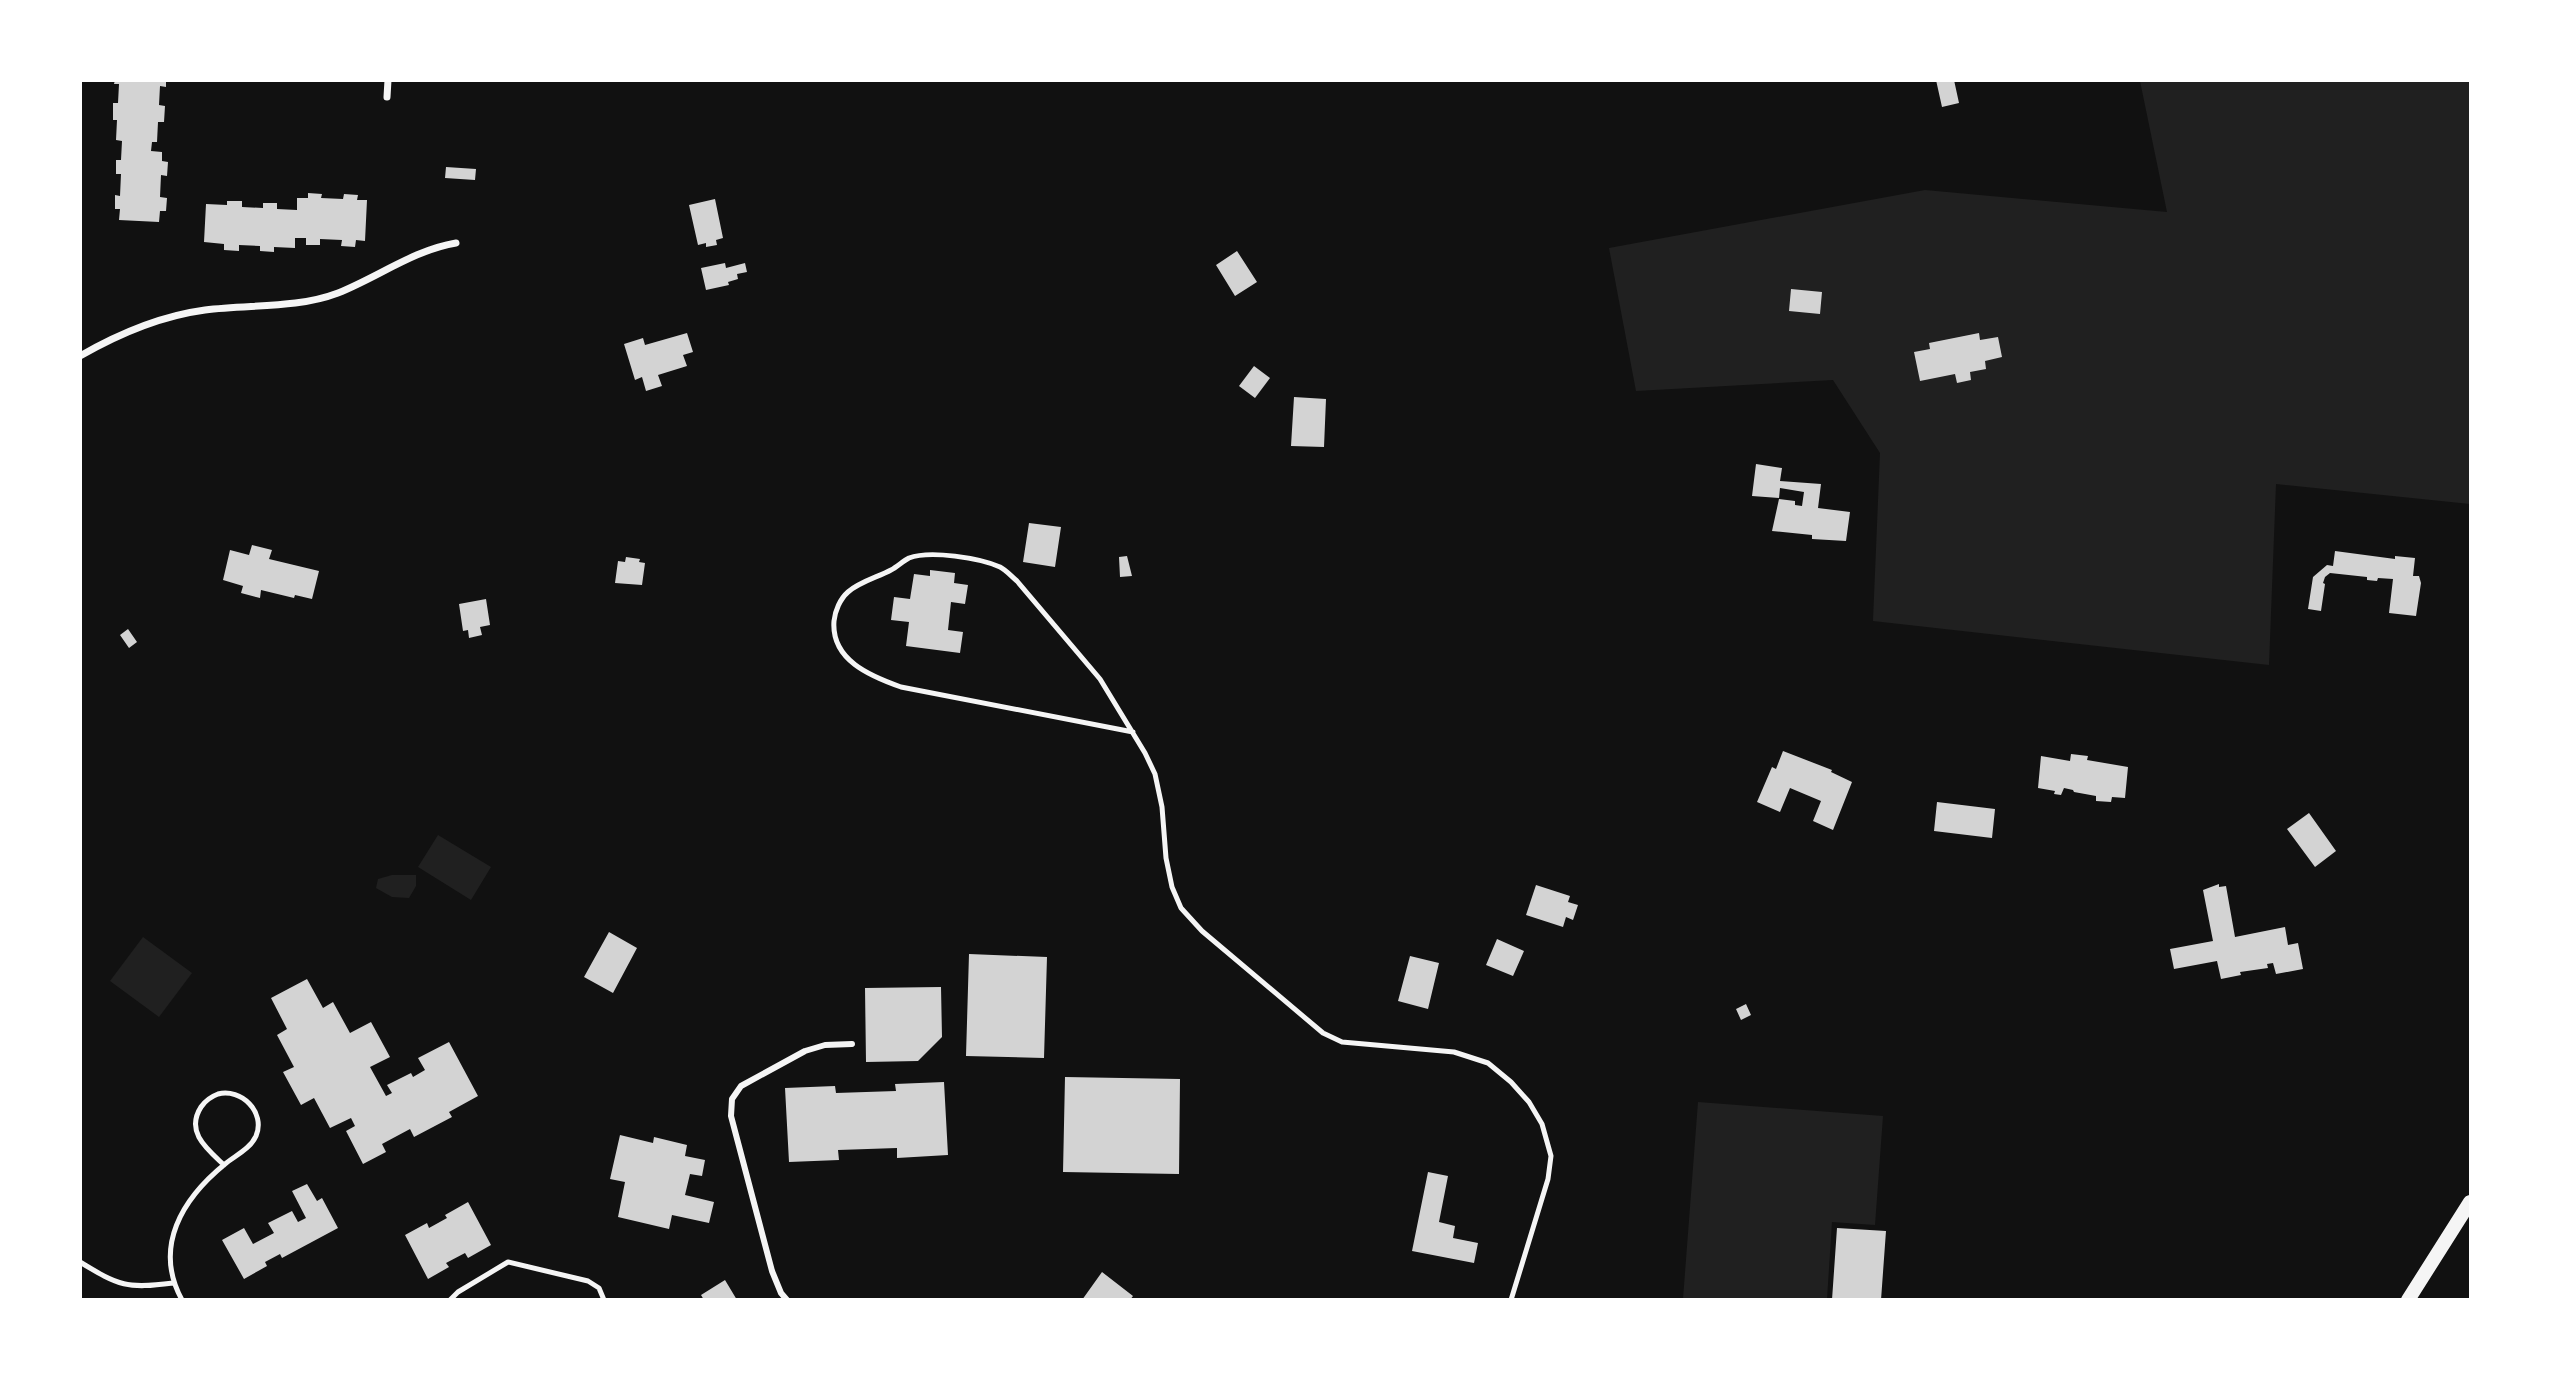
<svg xmlns="http://www.w3.org/2000/svg" width="2551" height="1380" font-family="Bitter,serif">
  <rect width="100%" height="100%" fill="#111"/>
  <!-- green -->
  <path fill="#202020" d="M2140,81H2470V504L2276,484L2269,665L1873,621L1880,453L1833,380L1636,391L1609,248L1925,190L2167,212Z
    M438,835L491,867L471,900L418,867Z
    M392,875H416V886L409,898L392,897L376,888L378,879Z
    M143,937L192,973L159,1017L110,981Z
    M1698,1102L1883,1116L1875,1225L1832,1222L1827,1299H1683Z"/>
  <!-- building -->
  <path fill="#d3d3d3" d="M115,80H166V87L160,86L159,105L165,106L164,122H158L157,142H152L151,151L162,152V161L168,162L167,176L161,175L160,197L167,198L166,211H160L159,222L119,220L120,209H115V195L120,196L121,174H116V160H121L122,141L116,140L117,120H113V103H118L119,84H114Z
    M1936,80H1954L1959,103L1942,107Z
    M446,167L476,169L475,180L445,178Z
    M308,193L322,194L321,198L343,199L344,194L358,195L357,200H367L365,241L356,240L355,247L341,246L342,240L320,239V245H306V238H295V248L274,247V252L260,251V246L239,245V251L224,250V244L204,242L206,204L227,205V201H242V207L263,208V203H277V209L297,210V198H308Z
    M715,199L723,238L716,240L717,245L706,247V243L698,245L689,205Z
    M1237,251L1257,282L1235,296L1216,265Z
    M725,263L726,268L745,263L747,272L737,274L738,279L728,282L729,285L706,290L701,268Z
    M1791,289L1822,292L1820,314L1789,311Z
    M687,333L693,352L683,355L687,366L658,375L662,386L646,391L642,377L635,380L624,344L643,338L645,345Z
    M1979,333L1980,340L1998,337L2002,357L1985,361L1986,369L1970,372L1971,380L1957,383L1955,374L1920,381L1914,352L1930,349L1929,343Z
    M1254,366L1270,378L1255,398L1239,386Z
    M1294,397L1326,399L1324,447L1291,446Z
    M1756,464L1782,468L1780,481L1821,484L1818,508L1850,512L1846,541L1812,539V535L1772,531L1779,499L1795,501V505L1802,506L1804,492L1780,488L1779,498L1752,496Z
    M1029,523L1061,527L1055,567L1023,562Z
    M252,545L272,550L269,559L319,571L312,599L295,595L294,598L261,590L260,598L241,593L243,586L223,580L230,550L249,555Z
    M2335,551L2395,559V556L2415,558L2413,576H2419L2421,583L2416,616L2389,613L2393,579L2378,578L2377,581L2367,580V577L2330,573L2325,577L2323,583L2325,584L2321,611L2308,609L2313,577L2327,565L2333,566Z
    M1127,556L1132,576L1120,577L1119,557Z
    M626,557L640,559L639,562L645,563L642,585L615,583L618,561L625,562Z
    M930,570L955,573L954,583L968,585L965,604L951,602L948,630L963,632L960,653L906,646L909,622L891,620L894,597L910,599L914,574L930,576Z
    M486,599L490,625L480,627L482,635L469,638L468,630L463,631L459,604Z
    M128,629L137,642L129,648L120,635Z
    M1783,751L1832,770L1831,772L1852,782L1833,830L1813,821L1821,801L1790,788L1780,812L1757,802L1772,767L1776,769Z
    M2071,754L2088,756L2087,760L2128,767L2125,798L2112,797L2111,802L2096,801V796L2074,792L2073,790L2064,788L2061,795L2054,794L2055,791L2038,788L2041,756L2070,761Z
    M1937,802L1995,809L1992,838L1934,831Z
    M2309,813L2336,851L2315,867L2287,829Z
    M2219,884V887L2226,886L2235,937L2285,927L2288,945L2298,943L2303,969L2276,974L2273,963L2267,964L2268,968L2240,972L2241,975L2221,979L2217,961L2174,969L2170,949L2213,941L2203,890Z
    M1536,885L1570,896L1568,902L1578,905L1573,920L1566,917L1563,927L1526,915Z
    M609,932L637,948L613,993L584,977Z
    M1497,939L1524,951L1513,976L1486,965Z
    M969,954L1047,957L1044,1058L966,1056Z
    M1410,956L1439,963L1428,1009L1398,1001Z
    M307,979L323,1008L333,1002L350,1033L371,1022L390,1057L370,1067L386,1096L392,1093L387,1085L411,1073L413,1077L425,1070L418,1058L449,1042L478,1096L449,1112L452,1117L414,1137L410,1129L382,1144L386,1152L363,1164L346,1131L355,1126L351,1118L330,1128L314,1098L301,1105L283,1072L294,1067L277,1035L287,1029L271,998Z
    M941,987L942,1037L918,1061L866,1062L865,988Z
    M1746,1004L1751,1015L1741,1020L1736,1009Z
    M1065,1077L1180,1079L1179,1174L1063,1172Z
    M944,1082L948,1155L897,1158V1148L838,1150L839,1160L789,1162L785,1088L835,1086L836,1093L896,1091L895,1084Z
    M620,1135L653,1143L654,1137L687,1145L685,1156L705,1160L702,1176L690,1174L685,1195L714,1202L709,1223L672,1215L669,1229L618,1217L625,1182L610,1179Z
    M1428,1172L1448,1176L1439,1222L1455,1226L1453,1238L1478,1243L1474,1263L1412,1251Z
    M307,1184L317,1201L322,1198L338,1228L282,1258L280,1254L265,1262L267,1266L244,1279L222,1240L244,1228L253,1244L274,1233L268,1223L292,1211L298,1222L306,1218L292,1191Z
    M468,1202L491,1245L468,1258L465,1253L446,1263L449,1267L428,1279L405,1235L427,1223L429,1228L447,1218L445,1215Z
    M1837,1228L1886,1231L1881,1300H1832Z
    M1102,1272L1133,1296L1130,1300H1082Z
    M725,1280L737,1300H704L701,1295Z"/>
  <g fill="none" stroke-linecap="round" stroke-linejoin="round">
    <!-- service -->
    <path stroke="#f5f5f5" stroke-width="5" d="M1133,732L901,687C870,676 831,660 834,621C835,611 840,599 848,592C859,582 878,577 891,570C897,567 903,561 909,558C930,550 980,558 1000,567C1006,570 1011,576 1017,581L1100,679L1145,753L1155,774L1162,807L1166,858L1172,887L1181,908L1202,931L1323,1033L1342,1042L1454,1052L1488,1063L1511,1082L1529,1102L1542,1124L1551,1156L1548,1179L1511,1300
      M80,1262C119,1286 127,1289 173,1283
      M182,1300C153,1247 182,1199 225,1164C236,1155 250,1149 256,1136C266,1112 241,1088 218,1094C210,1097 205,1101 201,1107C185,1132 207,1149 224,1165
      M450,1300L458,1292L508,1262L588,1281L599,1288L604,1300"/>
    <!-- pedestrian -->
    <path stroke="#f5f5f5" stroke-width="6" d="M787,1300L781,1293L772,1271L731,1116L732,1099L741,1086L805,1051L825,1045L852,1044"/>
    <!-- minor -->
    <path stroke="#f5f5f5" stroke-width="7" d="M387,97L388,80
      M80,356C120,333 160,316 205,310C249,304 296,309 338,293C378,277 414,250 456,243"/>
    <!-- secondary -->
    <path stroke="#f5f5f5" stroke-width="14" d="M2408,1300L2470,1202"/>
  </g>
  <!-- border -->
  <rect width="2551" height="1380" fill="none" stroke="#ffffff" stroke-width="164"/>
</svg>
